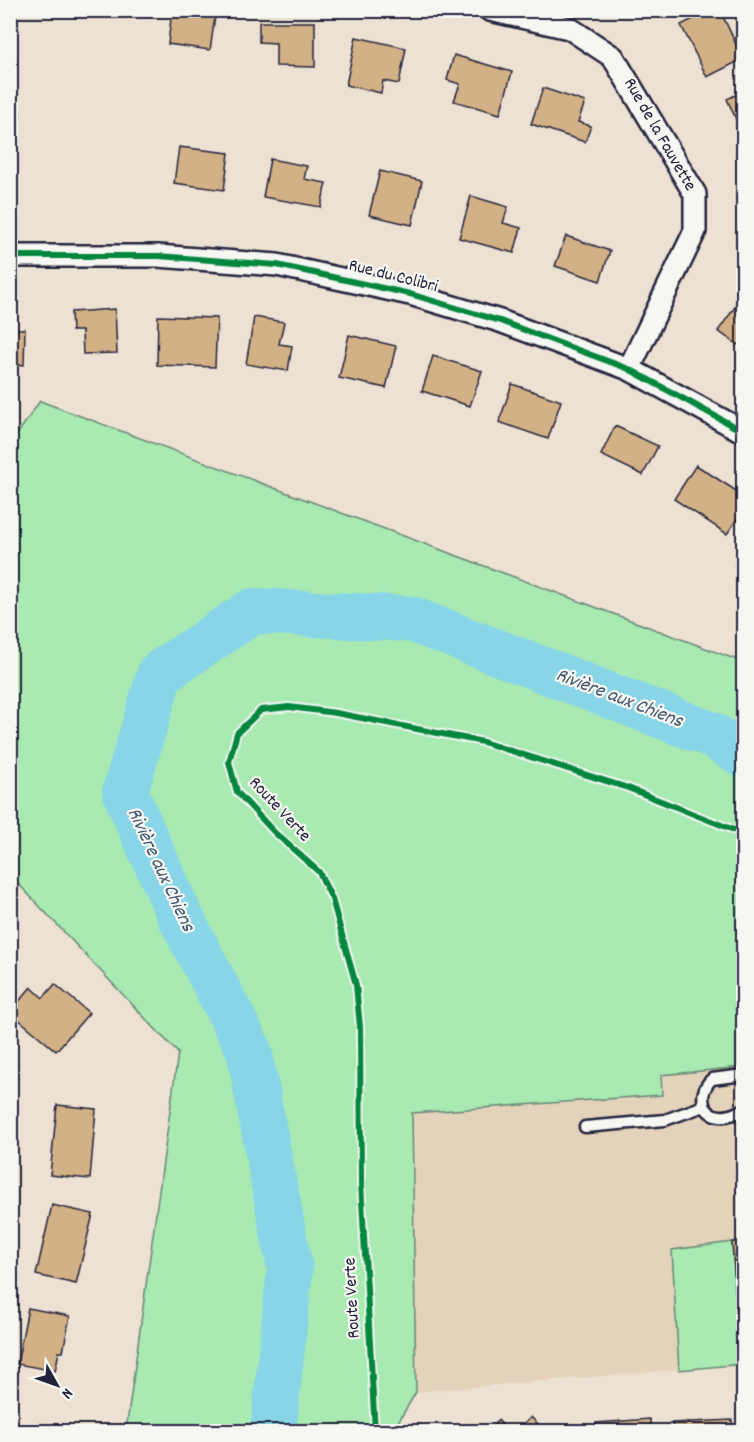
<svg xmlns="http://www.w3.org/2000/svg" width="754" height="1442" font-family="Dekko,sans-serif">
  <rect width="100%" height="100%" fill="#ece1d2"/>
  <filter id="ink" filterUnits="userSpaceOnUse"><feTurbulence type="fractalNoise" baseFrequency=".0167" numOctaves="2"/><feDisplacementMap in="SourceGraphic" scale="12" xChannelSelector="R" yChannelSelector="G"/><feConvolveMatrix kernelMatrix="1 2 1 2 8 2 1 2 1" color-interpolation-filters="sRGB"/></filter>
  <g filter="url(#ink)">
    <!-- built -->
    <path fill="#e4d3bb" d="M743,1067V1364L416,1392L412,1113L661,1095L660,1075Z"/>
    <!-- green -->
    <path fill="#a9e9b2" stroke="#668676" stroke-width="1.5" d="M40,401L743,662V1067L661,1075L662,1095L412,1113L416,1392L393,1431H126L178,1053L11,876V443Z
      M732,1242L736,1297H743V1364L679,1370L672,1250Z"/>
    <g fill="none" stroke-linecap="round" stroke-linejoin="round">
      <!-- river -->
      <path stroke="#88d5e8" stroke-width="46" d="M273,1432L290,1269L249,1050L181,918L125,792L160,673L253,611L411,619L712,735L744,755"/>
    </g>
    <!-- building -->
    <path fill="#d3b186" stroke="#22223b" stroke-width="1.5" d="M172,10H216L210,50L168,44Z
      M711,10H720L743,59L707,77L681,25Z
      M259,22H315V67L276,66V43L259,42Z
      M356,37L406,48L399,84L383,81L381,93L346,85Z
      M454,55L512,72L500,114L454,101L460,84L447,80Z
      M10,87H17L20,117L10,118Z
      M543,88L585,102L578,122L591,126L585,142L531,124Z
      M744,91V137L727,99Z
      M179,147L229,153L224,190L174,183Z
      M270,159L307,166L304,179L326,183L321,207L263,197Z
      M380,171L422,181L412,225L369,215Z
      M471,196L508,207L503,223L521,228L514,253L459,238Z
      M566,236L610,251L600,281L555,266Z
      M735,307L744,314V349L718,331Z
      M115,309L117,353L83,354L82,331H72L71,312Z
      M158,316L217,318L215,367L157,365Z
      M254,317L284,322L279,344L292,346L288,371L246,364Z
      M10,329H25L24,365L10,364Z
      M349,335L396,346L386,388L339,378Z
      M433,356L482,371L470,406L422,391Z
      M512,384L561,401L548,439L499,422Z
      M615,426L658,446L643,475L601,455Z
      M696,465L744,496V509L727,534L674,499Z
      M744,553V571L735,565Z
      M55,984L89,1013L56,1051L10,1012L31,987L43,998Z
      M57,1105L96,1109L90,1179L50,1175Z
      M52,1205L93,1214L76,1284L36,1275Z
      M744,1241V1297L736,1298L732,1242Z
      M28,1308L70,1316L63,1352H59L55,1371L17,1364Z
      M531,1417L546,1432H516Z
      M650,1419L651,1432H596V1423Z
      M498,1420L509,1432H487Z
      M732,1420L733,1432H673L672,1423Z"/>
    <g fill="none" stroke-linecap="round" stroke-linejoin="round">
      <defs>
        <path id="lane" d="M744,1075L712,1079C699,1090 699,1114 720,1116C729,1117 736,1113 744,1109
          M585,1127L665,1120L704,1106"/>
        <path id="street" d="M490,10L569,28L613,57L695,194V231L629,369
          M10,256H158L277,265L410,294L500,321L629,369L744,432"/>
      </defs>
      <!-- lane casing -->
      <use href="#lane" stroke="#22223b" stroke-width="15"/>
      <!-- street casing -->
      <use href="#street" stroke="#22223b" stroke-width="26"/>
      <!-- lane -->
      <use href="#lane" stroke="#f6f6f2" stroke-width="10"/>
      <!-- street -->
      <use href="#street" stroke="#f6f6f2" stroke-width="21"/>
      <defs>
        <path id="cycleway" d="M10,256H158L277,265L410,294L500,321L629,369L744,432
          M375,1432L361,1183L360,1027L356,985L332,899L319,872L275,833L237,792L229,762L237,733L261,710L289,707L336,713L483,742L628,788L744,834"/>
      </defs>
      <!-- cycleway casing -->
      <use href="#cycleway" stroke="#f6f6f2" stroke-width="10"/>
      <!-- cycleway -->
      <use href="#cycleway" stroke="#00873e" stroke-width="6"/>
    </g>
  </g>
  <g text-anchor="middle" dominant-baseline="central" stroke-width="4.5" stroke-linejoin="round" paint-order="stroke">
    <!-- street labels -->
    <g font-size="18" fill="#22223b" stroke="#f6f6f2">
      <text transform="translate(659 135) rotate(60)">Rue de la Fauvette</text>
      <text transform="translate(393 277) rotate(14)">Rue du Colibri</text>
      <text transform="translate(279 810) rotate(47)">Route Verte</text>
      <text transform="translate(353 1298) rotate(-93)">Route Verte</text>
    </g>
    <!-- water labels -->
    <g font-size="20" font-style="italic" fill="#41586f" stroke="#f6f6f2">
      <text transform="translate(619 699) rotate(21)">Rivière aux Chiens</text>
      <text transform="translate(160 870) rotate(65)">Rivière aux Chiens</text>
    </g>
  </g>
  <!-- margin -->
  <rect width="754" height="1442" fill="none" stroke="#f6f6f2" stroke-width="36"/>
  <rect x="18" y="18" width="718" height="1406" fill="none" stroke="#22223b" stroke-width="2" filter="url(#ink)"/>
  <!-- north arrow -->
  <g transform="translate(57 1385) rotate(130)" stroke="#f6f6f2" stroke-width="4.5" paint-order="stroke">
  <path d="M0-4.5L10 22L0 15L-10 22Z" fill="#22223b"/>
  <text y="-9" font-size="16" font-weight="bold" text-anchor="middle" fill="#22223b">N</text>
  </g>
</svg>
